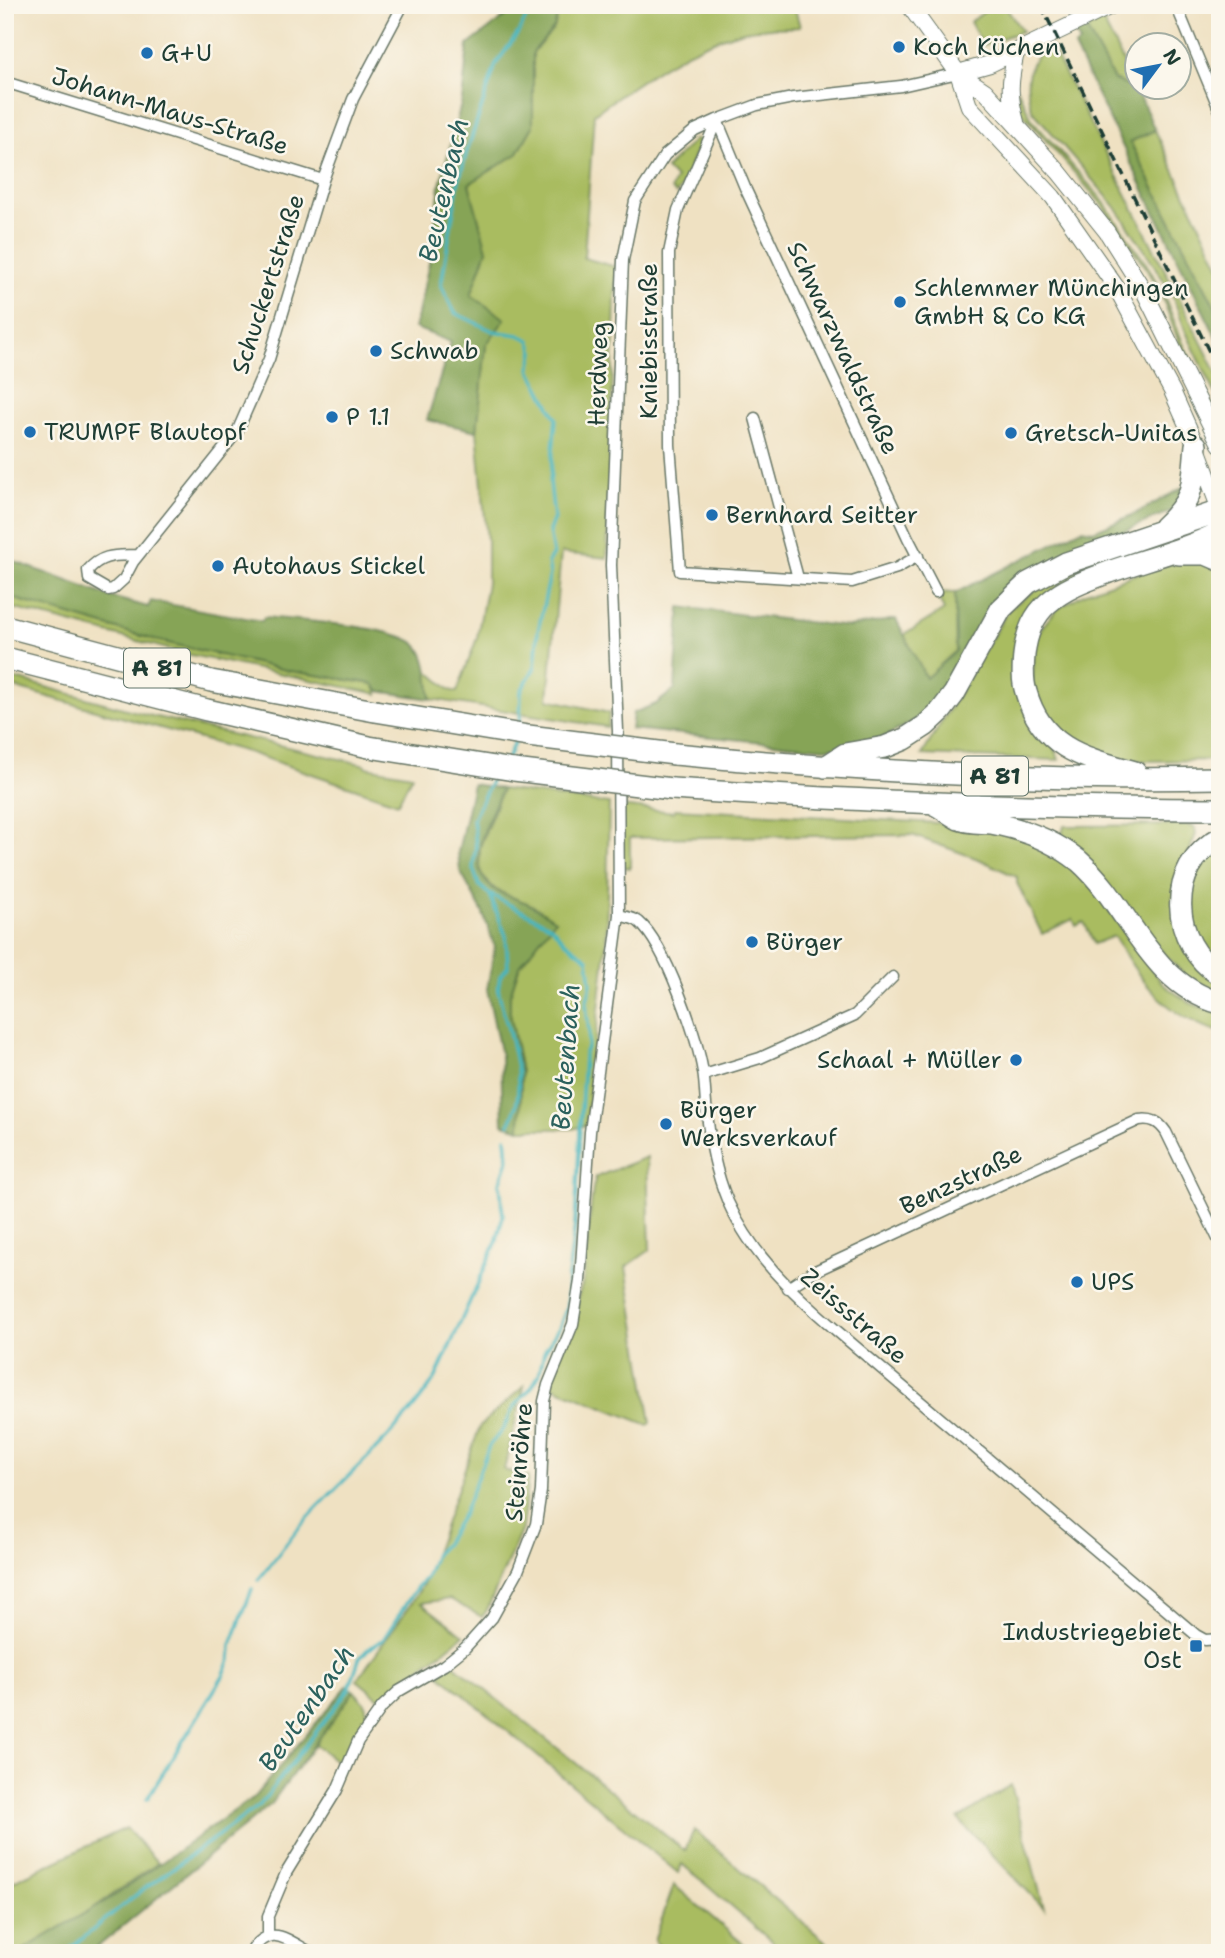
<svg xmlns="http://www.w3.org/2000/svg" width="1225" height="1958" font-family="'Shantell Sans',sans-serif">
  <rect width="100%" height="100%" fill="#fbf7ec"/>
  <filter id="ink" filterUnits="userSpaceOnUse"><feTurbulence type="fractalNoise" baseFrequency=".0143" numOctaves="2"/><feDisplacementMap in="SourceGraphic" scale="14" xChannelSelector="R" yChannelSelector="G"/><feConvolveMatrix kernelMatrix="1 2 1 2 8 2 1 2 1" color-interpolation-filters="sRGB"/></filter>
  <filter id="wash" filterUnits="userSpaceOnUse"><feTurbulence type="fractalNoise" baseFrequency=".00686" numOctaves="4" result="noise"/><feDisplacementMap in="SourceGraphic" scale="28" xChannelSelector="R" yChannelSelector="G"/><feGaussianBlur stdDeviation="1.57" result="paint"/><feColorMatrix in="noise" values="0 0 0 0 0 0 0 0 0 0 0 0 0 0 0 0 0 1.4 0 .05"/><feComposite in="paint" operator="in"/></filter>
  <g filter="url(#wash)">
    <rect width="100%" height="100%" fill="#efe1c2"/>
    <!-- green -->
    <path fill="#a9bc60" stroke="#647c4a" stroke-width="2" d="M561,5H794L800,27C781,28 759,27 740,32C683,48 641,80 594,114L584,258L616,267L607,558L561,553L548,699L609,713L608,727L431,699L427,670L450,690L457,692L477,638L487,583V540L477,431L486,345L471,295L487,250L469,184L517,154L533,126V52L554,28Z
      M994,5H1004L1022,31L983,45L970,22Z
      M1103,21L1137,90L1114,80L1086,29Z
      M1051,46L1220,379V403L1185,330L1172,294L1147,254L1115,206L1032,110C1024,86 1025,58 1051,46Z
      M1017,88L1032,120L1101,198L1149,268L1165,298L1183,343L1220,421V430L1180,345L1162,297L1147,270L1099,201L1022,113L1018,105Z
      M1155,130L1220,267V316L1130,142Z
      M695,139L700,141L681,188L676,194L671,189L676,178L666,169Z
      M1193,527L1196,532L1099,563L1073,576L1019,642L1059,760L922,755L1009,609L1053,577Z
      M1188,558L1220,570V760L1141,761L1112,759L1055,731L1032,690L1035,641L1042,627L1057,609L1089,591L1155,567Z
      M936,592L955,593L956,651L925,679L904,635L944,610Z
      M5,596L155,640L290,671L374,684L378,694L191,655L5,606Z
      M5,676L152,716L366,765V767L412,775L398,803L247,752L5,685Z
      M502,789L609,804L606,946L586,1125L573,1129H520L521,1073L510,1013V995L519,967L555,920L530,905L496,890L479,873L480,847Z
      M619,806L674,812L675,809L957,824L1028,838L1087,878L1138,952L1164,985L1190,1003L1220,1014V1032C1166,1016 1141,983 1114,936L1094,944L1084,922L1076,926L1073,919L1042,934L1017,883V877L981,860L912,835L630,838V868L619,866Z
      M1189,825L1195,828L1196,834L1175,888L1220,982V992L1186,977L1060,842L1064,826Z
      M1220,845V965L1202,950L1186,911L1198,866Z
      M647,1157L650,1250L626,1267L651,1423L648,1425L548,1385L583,1282L593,1188L596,1177Z
      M524,1386L504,1470L528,1477L522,1529L487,1610L482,1617L450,1599L421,1603L464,1635C437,1658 406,1675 380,1699L357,1680L411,1604L425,1581L480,1426Z
      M453,1664L685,1851L694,1830L839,1953H785L682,1864L678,1873L439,1674Z
      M354,1691L365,1703L368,1718L341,1765L315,1744Z
      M1011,1785L1044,1908L958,1819Z
      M126,1828L158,1863L95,1907L18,1953H5V1885Z
      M674,1885L754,1953H667L654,1941Z"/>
    <!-- forest -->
    <path fill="#86a456" stroke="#527045" stroke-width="2" d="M520,5H561L554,28L533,52V126L517,154L469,184L487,250L471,295L505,319L486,345L477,431L427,420L451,342L415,328L431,254L440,185L462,100L468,45Z
      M1084,25L1114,80L1137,90L1155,130L1130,142L1220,316V345L1074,47L1080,43L1074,32Z
      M1184,487L1173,510L1027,574L1000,595L951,684L925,715L874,743L824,748L631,729L633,713L656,704L675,689L680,607L849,627L896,619L926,678L956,651L955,593L1082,529L1093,531L1135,514Z
      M5,558L111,597L148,607L151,601L262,621L264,617C294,620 400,626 418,646C430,660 428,682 431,699L378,691L374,684L290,671L155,640L5,596Z
      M473,784L502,789C490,818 459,869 497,891C506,896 517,899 527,903C537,908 546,914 555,920L519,967L510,995V1013L521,1073L520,1129L503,1124L501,1056L487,989L495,947L482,911L460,871L458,852Z
      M347,1686L354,1691L270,1805L90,1953H18L117,1894L255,1796Z"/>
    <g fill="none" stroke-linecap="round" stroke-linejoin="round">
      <!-- stream -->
      <path stroke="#46b5be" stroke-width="3.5" d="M520,726L521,691L535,667L538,631L550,574L548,562L553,554L549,531L554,518L550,482L556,418L530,369L534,352L530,340L519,335L493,331L455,313L441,285L458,184L467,151L496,64L518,33L533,5
        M506,762L515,740
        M490,895L506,936L508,967L500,976L498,989C506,1031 532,1084 509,1124
        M258,1580C272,1564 284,1546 298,1529C342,1477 399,1435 436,1377L496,1243L503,1216L500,1183L508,1160L506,1137
        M147,1799L223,1676L230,1660L231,1645L252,1589
        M65,1953L129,1900L260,1805L349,1689L359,1659L368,1649L383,1640L417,1587L426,1578L435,1554L444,1545L464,1512L489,1446L504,1428L513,1408L531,1388L539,1375L544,1352L559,1328L567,1307L568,1276L575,1225L584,1055L588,1045L589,1031L586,1004L591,984L588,959L564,941L551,926L489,894L479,885L473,868L476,845L473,819L494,775"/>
    </g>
  </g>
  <g filter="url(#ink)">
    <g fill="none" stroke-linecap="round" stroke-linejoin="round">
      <defs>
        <path id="street" d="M1176,5L1220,111
          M5,82L323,180
          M717,120L678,210L669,253L670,445L680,571L852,582L897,568L918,556
          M717,120L746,190L908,538L936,592
          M755,418L798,578
          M138,555C117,556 103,553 88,570L89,579L108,590L113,589L124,579L133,562L237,432L269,359L323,180L353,99L403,5
          M619,915C626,917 634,918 639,922C666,945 697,1037 703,1072C705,1083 705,1094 706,1104C709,1138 715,1171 728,1202C752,1256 793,1293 837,1331L1196,1635L1205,1640L1220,1639
          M704,1075L760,1058L855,1015L893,977
          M788,1288L811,1273L1139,1120C1152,1118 1159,1122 1166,1132L1220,1243
          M268,1936V1916L286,1873L337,1790L358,1741L382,1707L399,1691L444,1665L465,1648L492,1618L518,1571L536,1524L541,1491L544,1401L548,1385L573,1324L580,1281L590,1132L619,915L618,731L611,565L623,260L635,201L665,155L695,130L717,120L757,105L793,98L901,86L958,73
          M250,1953C270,1922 287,1940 312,1953"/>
        <path id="secondary" d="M909,5L958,73L969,106L1053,197L1116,287L1172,391L1196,445L1220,510
          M1016,52C1010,80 1008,94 1016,122
          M958,73L985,91L1059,172L1107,232L1144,291L1220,444
          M958,73L990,64L1113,5"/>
        <path id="highway" d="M1164,527C1196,497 1192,486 1196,445
          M1179,554H1206L1220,560
          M5,626L211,681L375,711
          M5,658L207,710L369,747L514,770
          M675,754C856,771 1038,782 1220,778
          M825,767L845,754L885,747L905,739L925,726L941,711L954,694L1001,609L1028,583L1066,563L1220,511
          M1135,772C1085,758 1042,749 1026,692C1022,680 1023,667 1024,655C1026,636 1033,616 1048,603C1065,588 1088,580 1109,572C1146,559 1185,550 1220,532
          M672,789C855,801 1037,809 1220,809
          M936,805C944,809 951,815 959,819C969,823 981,822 991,823C1023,829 1053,840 1079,861C1130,906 1148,983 1220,1003
          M1220,838C1165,867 1170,944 1220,975"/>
      </defs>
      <!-- street casing -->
      <use href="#street" stroke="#687666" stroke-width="13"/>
      <!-- secondary casing -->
      <use href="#secondary" stroke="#687666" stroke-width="18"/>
      <!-- highway casing -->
      <use href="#highway" stroke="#687666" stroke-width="24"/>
      <!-- street -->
      <use href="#street" stroke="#fff" stroke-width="10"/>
      <!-- secondary -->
      <use href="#secondary" stroke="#fff" stroke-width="16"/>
      <!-- highway -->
      <use href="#highway" stroke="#fff" stroke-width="21"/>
      <!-- rail -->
      <path stroke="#1f3d34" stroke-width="3.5" stroke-dasharray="10 5" stroke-linecap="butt" d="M1041,5L1220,374"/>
      <defs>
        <path id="highway-bridge" d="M375,711L528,736L675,754
          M514,770L672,789"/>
      </defs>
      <!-- highway-bridge casing -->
      <use href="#highway-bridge" stroke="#687666" stroke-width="24" stroke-linecap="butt"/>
      <!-- highway-bridge -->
      <use href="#highway-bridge" stroke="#fff" stroke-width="21"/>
    </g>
  </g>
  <!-- markers -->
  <g fill="#1f6fb2" stroke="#fbf7ec" stroke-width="2.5">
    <circle cx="899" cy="47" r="7"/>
    <circle cx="147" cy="53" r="7"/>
    <circle cx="900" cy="302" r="7"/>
    <circle cx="376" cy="351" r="7"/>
    <circle cx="332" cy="417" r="7"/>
    <circle cx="30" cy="432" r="7"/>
    <circle cx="1011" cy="433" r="7"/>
    <circle cx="712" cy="515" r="7"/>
    <circle cx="218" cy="566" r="7"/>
    <circle cx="752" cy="942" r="7"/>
    <circle cx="1016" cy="1060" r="7"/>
    <circle cx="666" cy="1124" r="7"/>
    <circle cx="1077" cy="1282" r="7"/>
    <rect x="1189" y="1639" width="14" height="14" rx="3.5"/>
  </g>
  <g text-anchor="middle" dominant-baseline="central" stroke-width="5" stroke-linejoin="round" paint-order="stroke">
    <!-- shield labels -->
    <g fill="#fbf7ec" stroke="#61756b" stroke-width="2">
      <rect x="124" y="648.5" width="66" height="39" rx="5"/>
      <rect x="962" y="756.5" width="66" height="39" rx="5"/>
    </g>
    <g font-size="23" font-weight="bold" fill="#1f3d34">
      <text x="157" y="668">A 81</text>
      <text x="995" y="776">A 81</text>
    </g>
    <!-- poi labels -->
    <g font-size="24" fill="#1f3d34" stroke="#fbf7ec" text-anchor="start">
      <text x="913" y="47">Koch Küchen</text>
      <text x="161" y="53">G+U</text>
      <text x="914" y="288">Schlemmer Münchingen<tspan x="914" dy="28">GmbH &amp; Co KG</tspan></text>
      <text x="390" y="351">Schwab</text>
      <text x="346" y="417">P 1.1</text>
      <text x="44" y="432">TRUMPF Blautopf</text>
      <text x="1025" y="433">Gretsch-Unitas</text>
      <text x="726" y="515">Bernhard Seitter</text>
      <text x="232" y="566">Autohaus Stickel</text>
      <text x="766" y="942">Bürger</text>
      <text x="1002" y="1060" text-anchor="end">Schaal + Müller</text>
      <text x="680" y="1110">Bürger<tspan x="680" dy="28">Werksverkauf</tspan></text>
      <text x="1091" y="1282">UPS</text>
      <text x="1182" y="1632" text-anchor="end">Industriegebiet<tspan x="1182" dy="28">Ost</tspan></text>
    </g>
    <!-- street labels -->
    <g font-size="24" fill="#1f3d34" stroke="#fbf7ec">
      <text transform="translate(170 111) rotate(17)">Johann-Maus-Straße</text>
      <text transform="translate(268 284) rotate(-72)">Schuckertstraße</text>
      <text transform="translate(649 341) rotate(-90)">Kniebisstraße</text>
      <text transform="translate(843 348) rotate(65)">Schwarzwaldstraße</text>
      <text transform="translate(598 374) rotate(-88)">Herdweg</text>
      <text transform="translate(961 1180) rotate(-25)">Benzstraße</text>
      <text transform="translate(854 1316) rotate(41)">Zeissstraße</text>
      <text transform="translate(519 1462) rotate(-85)">Steinröhre</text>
    </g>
    <!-- water labels -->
    <g font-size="26" font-style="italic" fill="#2b615d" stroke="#fbf7ec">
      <text transform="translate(443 190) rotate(-77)">Beutenbach</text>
      <text transform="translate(565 1057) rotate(-86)">Beutenbach</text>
      <text transform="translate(306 1708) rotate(-55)">Beutenbach</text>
    </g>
  </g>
  <!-- margin -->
  <rect width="1225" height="1958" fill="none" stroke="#fbf7ec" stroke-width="28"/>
  <!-- north arrow -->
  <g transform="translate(1158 66) rotate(58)"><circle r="33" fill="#fbf7ec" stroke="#a3ada2" stroke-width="2"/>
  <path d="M0-5L12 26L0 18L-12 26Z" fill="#1f6fb2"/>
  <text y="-10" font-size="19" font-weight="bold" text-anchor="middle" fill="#1f3d34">N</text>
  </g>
</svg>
